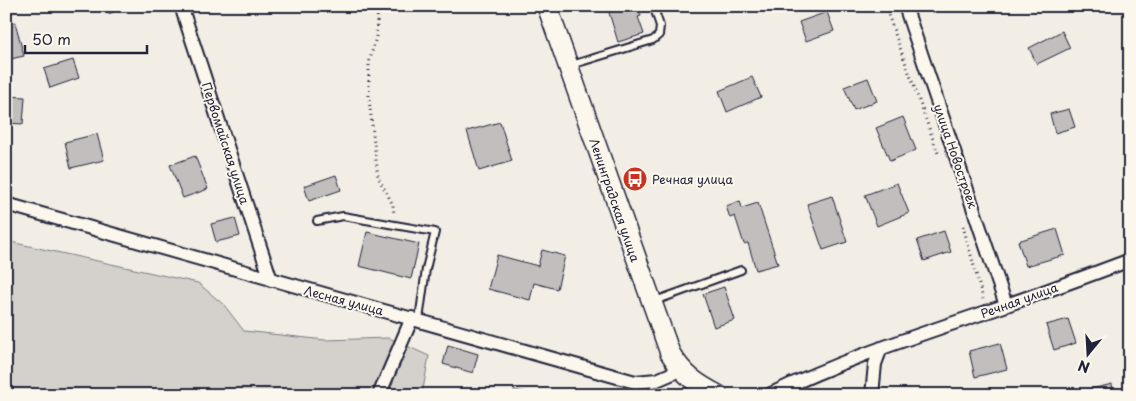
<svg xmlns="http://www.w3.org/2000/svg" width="1136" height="401" font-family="'Playpen Sans',sans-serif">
  <rect width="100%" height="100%" fill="#f2eee5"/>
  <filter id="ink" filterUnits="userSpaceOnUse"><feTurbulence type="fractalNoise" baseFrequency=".02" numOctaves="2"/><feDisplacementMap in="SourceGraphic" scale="10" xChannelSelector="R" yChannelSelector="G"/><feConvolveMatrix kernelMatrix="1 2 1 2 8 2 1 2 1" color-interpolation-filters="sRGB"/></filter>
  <g filter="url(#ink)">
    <!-- green -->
    <path fill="#d4d1cc" stroke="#7b7a84" d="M6,241L198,283L224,305L244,331L325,340L389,338L429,356L422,395H6Z"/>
    <!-- building -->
    <path fill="#c2bebe" stroke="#22223b" d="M105,6H128L108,14Z
      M607,6H638L641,16L638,17L644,34L618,42Z
      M827,12L834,31L806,41L799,22Z
      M15,22L24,56L6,60V25Z
      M1062,31L1070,48L1037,64L1029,48Z
      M73,60L79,78L50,88L44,69Z
      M752,77L761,97L727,112L719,91Z
      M868,78L877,101L854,110L844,87Z
      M6,96L25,97L23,124L6,123Z
      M1069,109L1075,127L1055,133L1050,114Z
      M903,117L916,150L890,161L876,128Z
      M500,122L512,161L479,171L467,131Z
      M97,134L104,160L71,168L65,142Z
      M195,156L208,189L183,198L170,165Z
      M336,175L341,190L309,201L304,186Z
      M897,183L909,213L877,226L865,195Z
      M832,196L847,242L823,250L807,204Z
      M740,201L742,208L758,203L778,264L756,270L748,243L744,244L735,216L730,218L726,206Z
      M235,218L240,236L216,242L211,224Z
      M1057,229L1065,255L1026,266L1018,241Z
      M944,231L951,252L924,261L917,240Z
      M367,232L419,244L411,279L359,266Z
      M542,250L565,256L557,289L534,283L530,300L488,289L497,255L538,266Z
      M724,287L735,320L714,327L703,294Z
      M1068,319L1076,343L1054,350L1046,325Z
      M1000,343L1007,369L975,377L969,351Z
      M448,345L478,354L473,373L443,364Z
      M1112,384L1114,395H1088L1087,390Z
      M514,390L537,394V395H513Z"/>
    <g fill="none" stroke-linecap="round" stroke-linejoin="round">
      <defs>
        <path id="service" d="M571,65L653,40L659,35L660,26L654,8
          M317,221L343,216L435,232L426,269L419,320
          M652,302L741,270"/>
        <path id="minor" d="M181,6L271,280
          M905,6L1006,305
          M6,204L635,382L657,380L680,370
          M379,395L412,318
          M769,395C845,358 925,333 1004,306C1046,291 1088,276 1130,260
          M872,395L875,364L881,348"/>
        <path id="secondary" d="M547,6L670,353C684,375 695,383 718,395"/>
      </defs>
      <!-- service casing -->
      <use href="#service" stroke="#22223b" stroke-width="10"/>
      <!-- minor casing -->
      <use href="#minor" stroke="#22223b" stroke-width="16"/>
      <!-- secondary casing -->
      <use href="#secondary" stroke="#22223b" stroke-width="22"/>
      <!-- path -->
      <path stroke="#22223b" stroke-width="3" stroke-dasharray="1 4" stroke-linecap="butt" d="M378,6L376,37L369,63V99L378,177L393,205L394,215
        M885,6L939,156
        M963,226L983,299"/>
      <!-- service -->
      <use href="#service" stroke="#fbf7ec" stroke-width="6"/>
      <!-- minor -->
      <use href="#minor" stroke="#fbf7ec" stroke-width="12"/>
      <!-- secondary -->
      <use href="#secondary" stroke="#fbf7ec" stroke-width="19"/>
    </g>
  </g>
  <!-- icons -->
  <defs>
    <symbol id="bus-disc" viewBox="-11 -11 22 22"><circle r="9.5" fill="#c8321e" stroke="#fbf7ec"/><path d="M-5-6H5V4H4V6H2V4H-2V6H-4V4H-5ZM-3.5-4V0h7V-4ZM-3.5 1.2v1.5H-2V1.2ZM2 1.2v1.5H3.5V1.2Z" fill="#fff"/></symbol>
  </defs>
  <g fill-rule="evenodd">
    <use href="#bus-disc" x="621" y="165" width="28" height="28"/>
  </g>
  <g text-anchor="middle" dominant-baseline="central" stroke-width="4" stroke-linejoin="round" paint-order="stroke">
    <!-- street labels -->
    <g font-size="12" fill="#22223b" stroke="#fbf7ec">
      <text transform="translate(226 143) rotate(72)">Первомайская улица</text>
      <text transform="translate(956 156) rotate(71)">улица Новостроек</text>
      <text transform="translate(615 200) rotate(71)">Ленинградская улица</text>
      <text transform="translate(344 300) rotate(15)">Лесная улица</text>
      <text transform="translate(1019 300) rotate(-20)">Речная улица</text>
    </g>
    <!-- poi labels -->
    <g font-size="12" fill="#22223b" stroke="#fbf7ec" text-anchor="start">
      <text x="652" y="179">Речная улица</text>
    </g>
  </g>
  <!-- margin -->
  <rect width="1136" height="401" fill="none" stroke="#fbf7ec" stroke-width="25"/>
  <rect x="12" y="12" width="1111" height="376" fill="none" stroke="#22223b" stroke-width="2" filter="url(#ink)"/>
  <!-- north arrow -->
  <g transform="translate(1088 354) rotate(198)" stroke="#fbf7ec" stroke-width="4" paint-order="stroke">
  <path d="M0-4L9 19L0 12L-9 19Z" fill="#22223b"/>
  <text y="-8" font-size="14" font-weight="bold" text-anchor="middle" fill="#22223b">N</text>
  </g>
  <!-- scale -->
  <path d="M25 45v8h122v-8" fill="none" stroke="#22223b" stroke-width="2.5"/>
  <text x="32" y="45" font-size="15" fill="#22223b" stroke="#fbf7ec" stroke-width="4" paint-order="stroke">50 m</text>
</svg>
